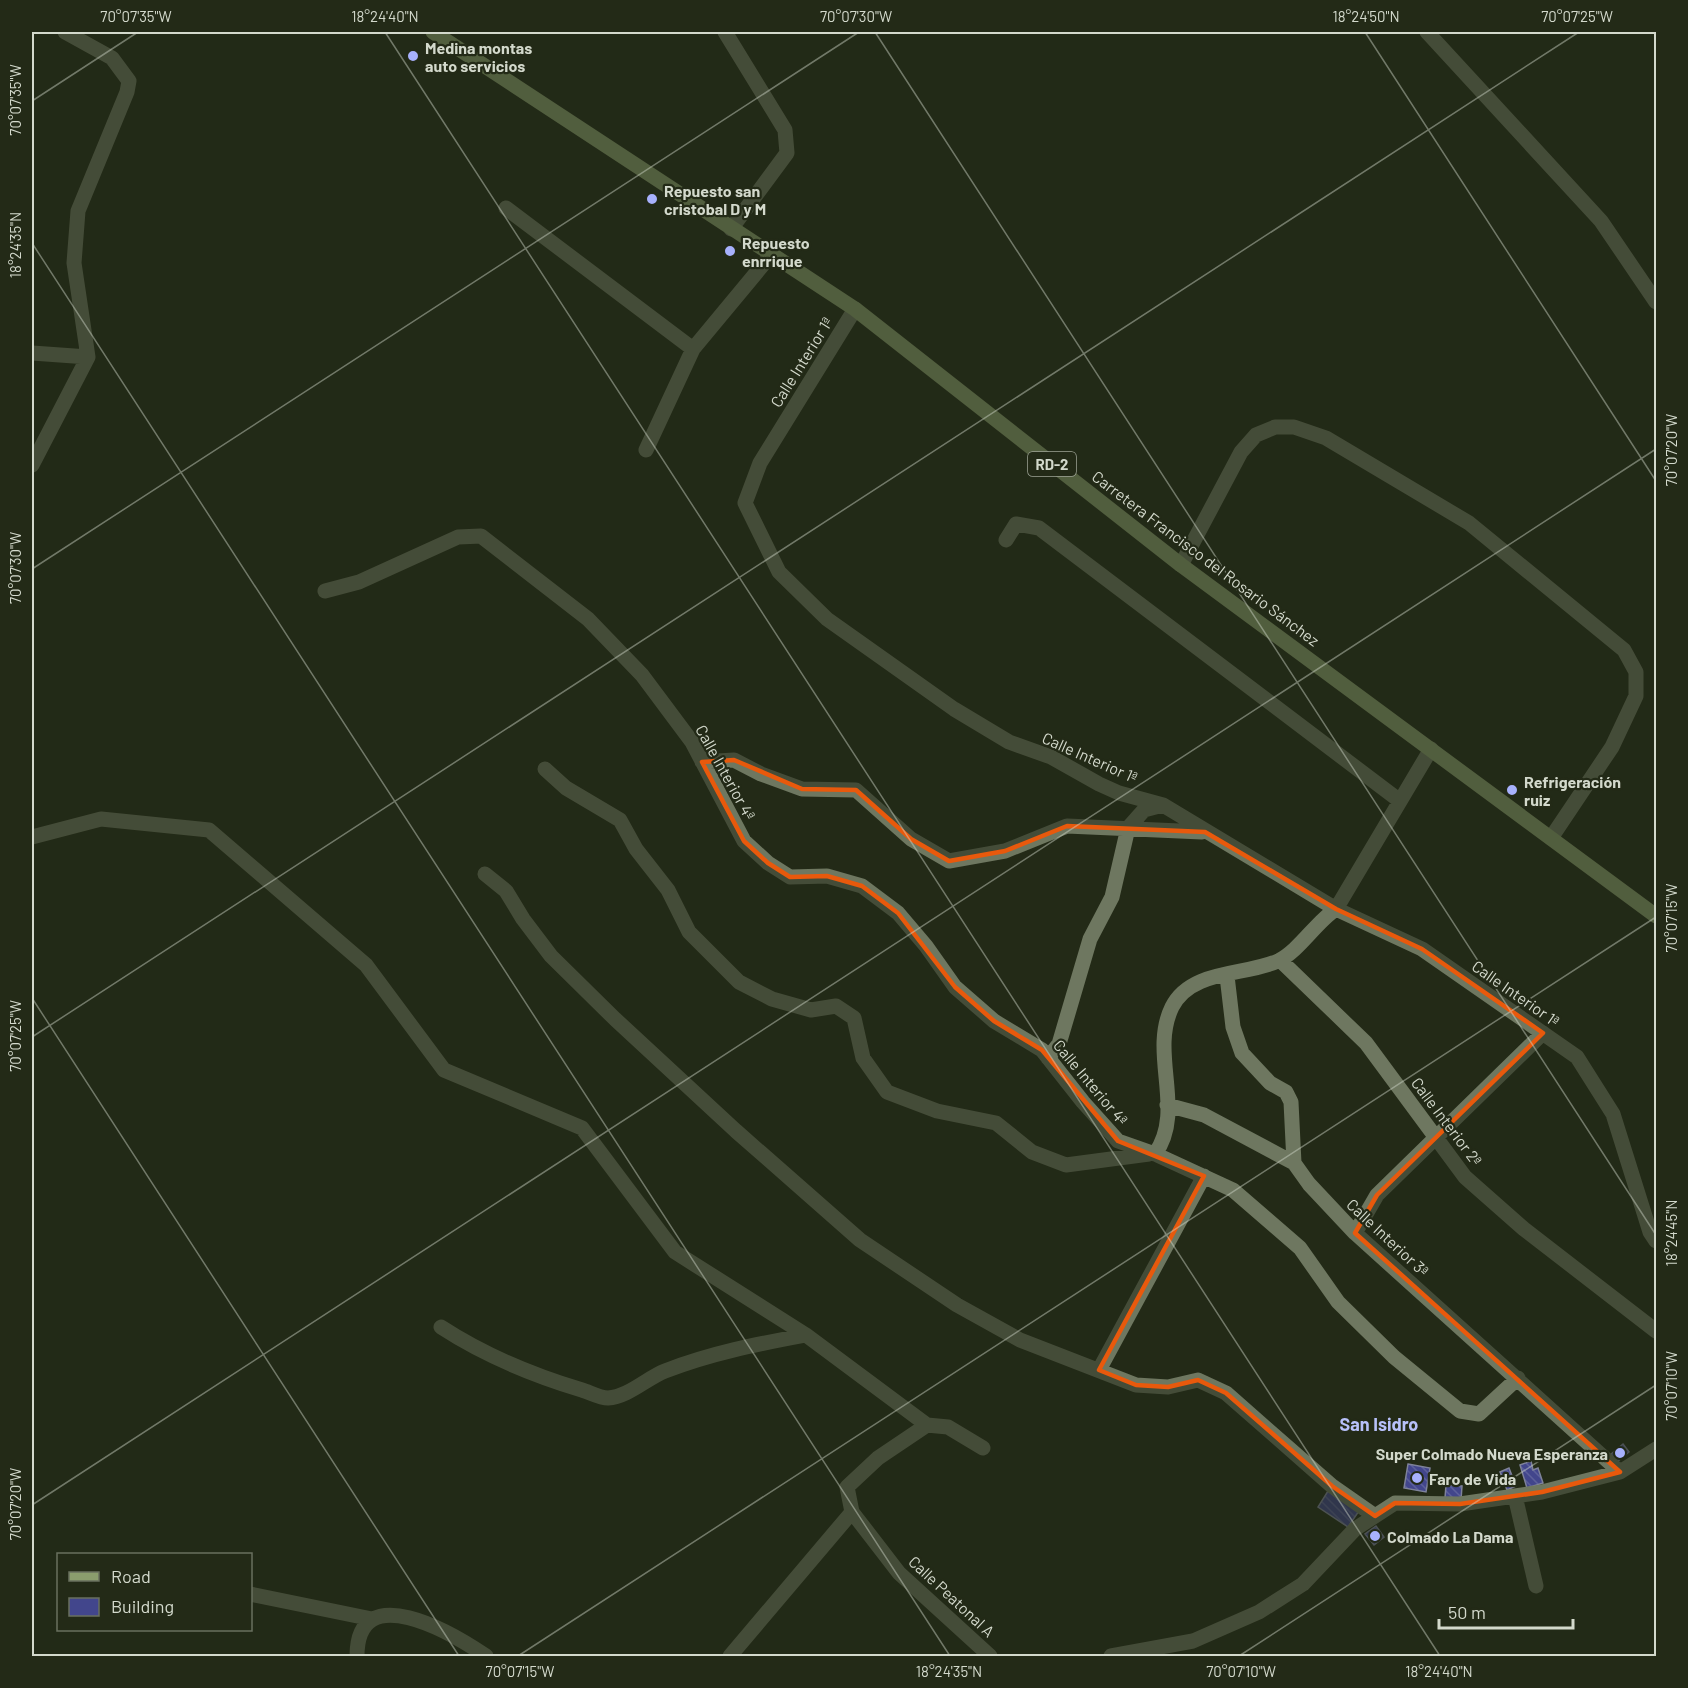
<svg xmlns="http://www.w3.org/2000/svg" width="1688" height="1688" font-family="Barlow,sans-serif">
  <defs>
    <pattern id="building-back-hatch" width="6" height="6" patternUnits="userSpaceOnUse" patternTransform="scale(1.5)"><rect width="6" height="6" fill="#42468c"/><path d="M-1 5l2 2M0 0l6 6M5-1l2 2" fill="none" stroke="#5c609b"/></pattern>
  </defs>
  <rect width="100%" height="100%" fill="#232a17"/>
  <!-- building -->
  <path fill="url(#building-back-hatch)" stroke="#7e8299" stroke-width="1.5" d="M1623,1444L1629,1452L1617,1462L1611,1454Z
    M1531,1461L1533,1470L1538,1468L1543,1483L1527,1488L1520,1465Z
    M1408,1464L1430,1468L1426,1492L1404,1488Z
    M1509,1468L1516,1486L1507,1490L1500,1472Z
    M1446,1485L1462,1486L1461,1500L1445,1498Z
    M1328,1491L1359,1511L1348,1527L1318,1507Z
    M1376,1526L1384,1537L1374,1545L1365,1534Z"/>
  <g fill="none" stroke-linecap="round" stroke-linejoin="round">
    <!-- minor -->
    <path stroke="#6e7760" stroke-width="15" d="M725,32L785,130L787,153L731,229
      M1427,32L1601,221L1656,302
      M506,208L693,349
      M855,309L760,463L745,503L779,572L827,619L954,709L1009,742L1051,757L1099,784L1119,793L1163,805L1336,909L1422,949L1577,1057L1613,1114L1650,1232L1656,1241
      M32,353L88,357L74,263L78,211L127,92L129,81L112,58L65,32
      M646,450L693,349L771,255
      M32,465L88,357
      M1006,540L1016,524L1039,528L1400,801
      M1181,565L1241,452L1256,435L1275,427H1294L1326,438L1469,523L1624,650L1636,672V696L1612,747L1551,838
      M325,591L359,582L458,537L481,536L588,619L642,675L692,742L744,841L768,863L790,877L827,876L862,886L898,913L926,946L955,987L994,1021L1042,1050L1083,1102L1118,1141L1155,1154L1233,1190L1300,1248L1338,1302L1394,1357L1460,1411L1479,1414L1518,1378
      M702,762L734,760L761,774L802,789L856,790L911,839L949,861L1005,851L1067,826L1202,832
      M545,769L566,788L620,820L636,849L668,890L689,932L739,982L772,999L811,1010L836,1006L854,1018L863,1058L887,1092L937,1111L996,1123L1032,1152L1066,1165L1149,1154
      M32,837L101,819L209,830L366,965L444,1070L582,1128L675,1252L806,1335L927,1425
      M485,874L506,891L523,919L551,956L615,1019L736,1131L860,1240L957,1305L1020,1340L1136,1385L1168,1387L1198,1380L1226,1393L1332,1486L1375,1516
      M1280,960L1366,1043L1465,1177L1524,1229L1656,1331
      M1227,976L1233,1027L1242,1053L1270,1083L1286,1092L1291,1102L1294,1163L1309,1184L1355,1233L1620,1472
      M1048,1058L1059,1044L1090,939L1112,897L1128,828L1144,810L1163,805
      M1167,1105L1204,1115L1294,1163
      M1155,1154C1186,1110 1149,1054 1172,1007C1191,969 1245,976 1278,961C1299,951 1316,922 1336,909L1431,749
      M1355,1233L1377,1195L1543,1033
      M441,1327C484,1355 532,1375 582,1390C589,1392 600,1398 608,1398C628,1397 647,1378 665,1371C711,1353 758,1344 806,1335
      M1099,1370L1204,1176
      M983,1448L948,1427L927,1425L878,1458L847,1487L852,1512L899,1573L990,1656
      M1515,1496L1536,1586
      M250,1594L372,1619
      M357,1656C357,1577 452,1633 486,1656
      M730,1656L852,1512
      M1111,1656L1193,1641L1259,1612L1303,1584L1355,1529L1395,1503L1460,1504L1542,1492L1620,1472L1656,1449"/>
    <!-- major -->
    <path stroke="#8a9d6d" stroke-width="15" d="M433,32L855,309L1181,565L1656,916"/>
  </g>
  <!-- marked area -->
  <path d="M0 0H1688V1688H0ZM734,760L802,789L856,790L911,839L949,861L1005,851L1067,826L1205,832L1336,909L1422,949L1543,1033L1377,1195L1355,1233L1620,1472L1542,1492L1460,1504L1395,1503L1375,1516L1332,1486L1226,1393L1198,1380L1168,1387L1136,1385L1099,1370L1204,1176L1118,1141L1042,1050L994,1021L955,987L898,913L862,886L827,876L790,877L768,863L744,841L702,762Z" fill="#232a17" fill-opacity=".55" fill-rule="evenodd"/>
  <path fill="none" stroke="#e8590c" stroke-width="4.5" stroke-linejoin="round" d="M734,760L802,789L856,790L911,839L949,861L1005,851L1067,826L1205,832L1336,909L1422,949L1543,1033L1377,1195L1355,1233L1620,1472L1542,1492L1460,1504L1395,1503L1375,1516L1332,1486L1226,1393L1198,1380L1168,1387L1136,1385L1099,1370L1204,1176L1118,1141L1042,1050L994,1021L955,987L898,913L862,886L827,876L790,877L768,863L744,841L702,762Z"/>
  <!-- ticks -->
  <path fill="none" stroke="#d3d9cc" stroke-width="1.5" stroke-opacity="0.45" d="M385,32L1440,1656M875,32L1656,1235M1365,32L1656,481M32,101L138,32M32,243L950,1656M32,569L859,32M32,998L459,1656M32,1037L1579,32M32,1505L1656,449M518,1656L1656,917M1239,1656L1656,1385"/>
  <!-- markers -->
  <g fill="#a7b1fc" stroke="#232a17" stroke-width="2">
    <circle cx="413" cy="56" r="6"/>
    <circle cx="652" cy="199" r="6"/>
    <circle cx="730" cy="251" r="6"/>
    <circle cx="1512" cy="790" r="6"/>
    <circle cx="1620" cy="1453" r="6"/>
    <circle cx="1417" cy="1478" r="6"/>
    <circle cx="1375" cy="1536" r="6"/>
  </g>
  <g text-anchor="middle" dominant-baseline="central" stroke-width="4.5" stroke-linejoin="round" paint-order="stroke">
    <!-- shield labels -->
    <rect fill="#232a17" stroke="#9ea496" stroke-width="1.5" x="1028" y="452" width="48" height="24" rx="4.5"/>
    <g font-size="15" font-weight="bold" fill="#d3d9cc">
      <text x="1052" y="464">RD-2</text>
    </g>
    <!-- poi labels -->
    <g font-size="16" font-weight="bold" fill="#d3d9cc" stroke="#232a17" text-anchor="start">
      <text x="425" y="47">Medina montas<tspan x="425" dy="18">auto servicios</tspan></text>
      <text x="664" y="190">Repuesto san<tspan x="664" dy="18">cristobal D y M</tspan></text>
      <text x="742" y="242">Repuesto<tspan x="742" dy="18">enrrique</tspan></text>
      <text x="1524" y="781">Refrigeración<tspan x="1524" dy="18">ruiz</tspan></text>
      <text x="1608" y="1453" text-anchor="end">Super Colmado Nueva Esperanza</text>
      <text x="1429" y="1478">Faro de Vida</text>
      <text x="1387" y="1536">Colmado La Dama</text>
    </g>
    <!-- street labels -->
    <g font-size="16" fill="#d3d9cc" stroke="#232a17">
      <text transform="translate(801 362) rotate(-58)">Calle Interior 1ª</text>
      <text transform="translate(1206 558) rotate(37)">Carretera Francisco del Rosario Sánchez</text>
      <text transform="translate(1090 757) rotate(24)">Calle Interior 1ª</text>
      <text transform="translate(726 772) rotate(61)">Calle Interior 4ª</text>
      <text transform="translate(1516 993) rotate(35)">Calle Interior 1ª</text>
      <text transform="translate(1091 1082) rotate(50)">Calle Interior 4ª</text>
      <text transform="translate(1447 1121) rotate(53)">Calle Interior 2ª</text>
      <text transform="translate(1388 1237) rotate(43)">Calle Interior 3ª</text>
      <text transform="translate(952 1596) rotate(43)">Calle Peatonal A</text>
    </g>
    <!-- neighbourhood labels -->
    <g font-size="18" font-weight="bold" fill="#b7c0f9" stroke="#232a17">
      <text x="1379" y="1424">San Isidro</text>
    </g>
  </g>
  <!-- border -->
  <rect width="1688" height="1688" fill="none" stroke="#232a17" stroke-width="66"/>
  <!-- legend -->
  <rect x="57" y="1553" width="195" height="78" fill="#232a17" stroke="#69705f" stroke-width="1.5"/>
  <rect x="69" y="1572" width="30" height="9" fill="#8a9d6d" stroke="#69705f" stroke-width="1.5"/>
  <text x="111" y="1583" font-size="18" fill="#d3d9cc">Road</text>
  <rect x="69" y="1598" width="30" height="18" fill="#42468c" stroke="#69705f" stroke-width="1.5"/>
  <text x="111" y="1613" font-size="18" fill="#d3d9cc">Building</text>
  <!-- scale -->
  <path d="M1439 1619v9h134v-9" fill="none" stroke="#d3d9cc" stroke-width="3"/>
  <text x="1448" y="1619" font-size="18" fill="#d3d9cc" stroke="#232a17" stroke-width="4.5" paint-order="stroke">50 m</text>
  <rect x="33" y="33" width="1622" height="1622" fill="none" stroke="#d3d9cc" stroke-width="2"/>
  <g font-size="15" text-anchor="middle" fill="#d3d9cc">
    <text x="136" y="22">70°07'35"W</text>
    <text x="385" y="22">18°24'40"N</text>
    <text x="856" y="22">70°07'30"W</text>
    <text x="1366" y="22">18°24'50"N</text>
    <text x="1577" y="22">70°07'25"W</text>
    <text transform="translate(16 100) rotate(-90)" y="5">70°07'35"W</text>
    <text transform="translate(16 245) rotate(-90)" y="5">18°24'35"N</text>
    <text transform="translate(1672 450) rotate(-90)" y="5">70°07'20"W</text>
    <text transform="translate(16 568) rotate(-90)" y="5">70°07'30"W</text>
    <text transform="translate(1672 918) rotate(-90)" y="5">70°07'15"W</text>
    <text transform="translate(16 1036) rotate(-90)" y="5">70°07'25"W</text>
    <text transform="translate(1672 1233) rotate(-90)" y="5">18°24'45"N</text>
    <text transform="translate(1672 1386) rotate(-90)" y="5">70°07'10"W</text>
    <text transform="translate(16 1504) rotate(-90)" y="5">70°07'20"W</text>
    <text x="520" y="1677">70°07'15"W</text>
    <text x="949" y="1677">18°24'35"N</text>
    <text x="1241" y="1677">70°07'10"W</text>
    <text x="1439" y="1677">18°24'40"N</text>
  </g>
</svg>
